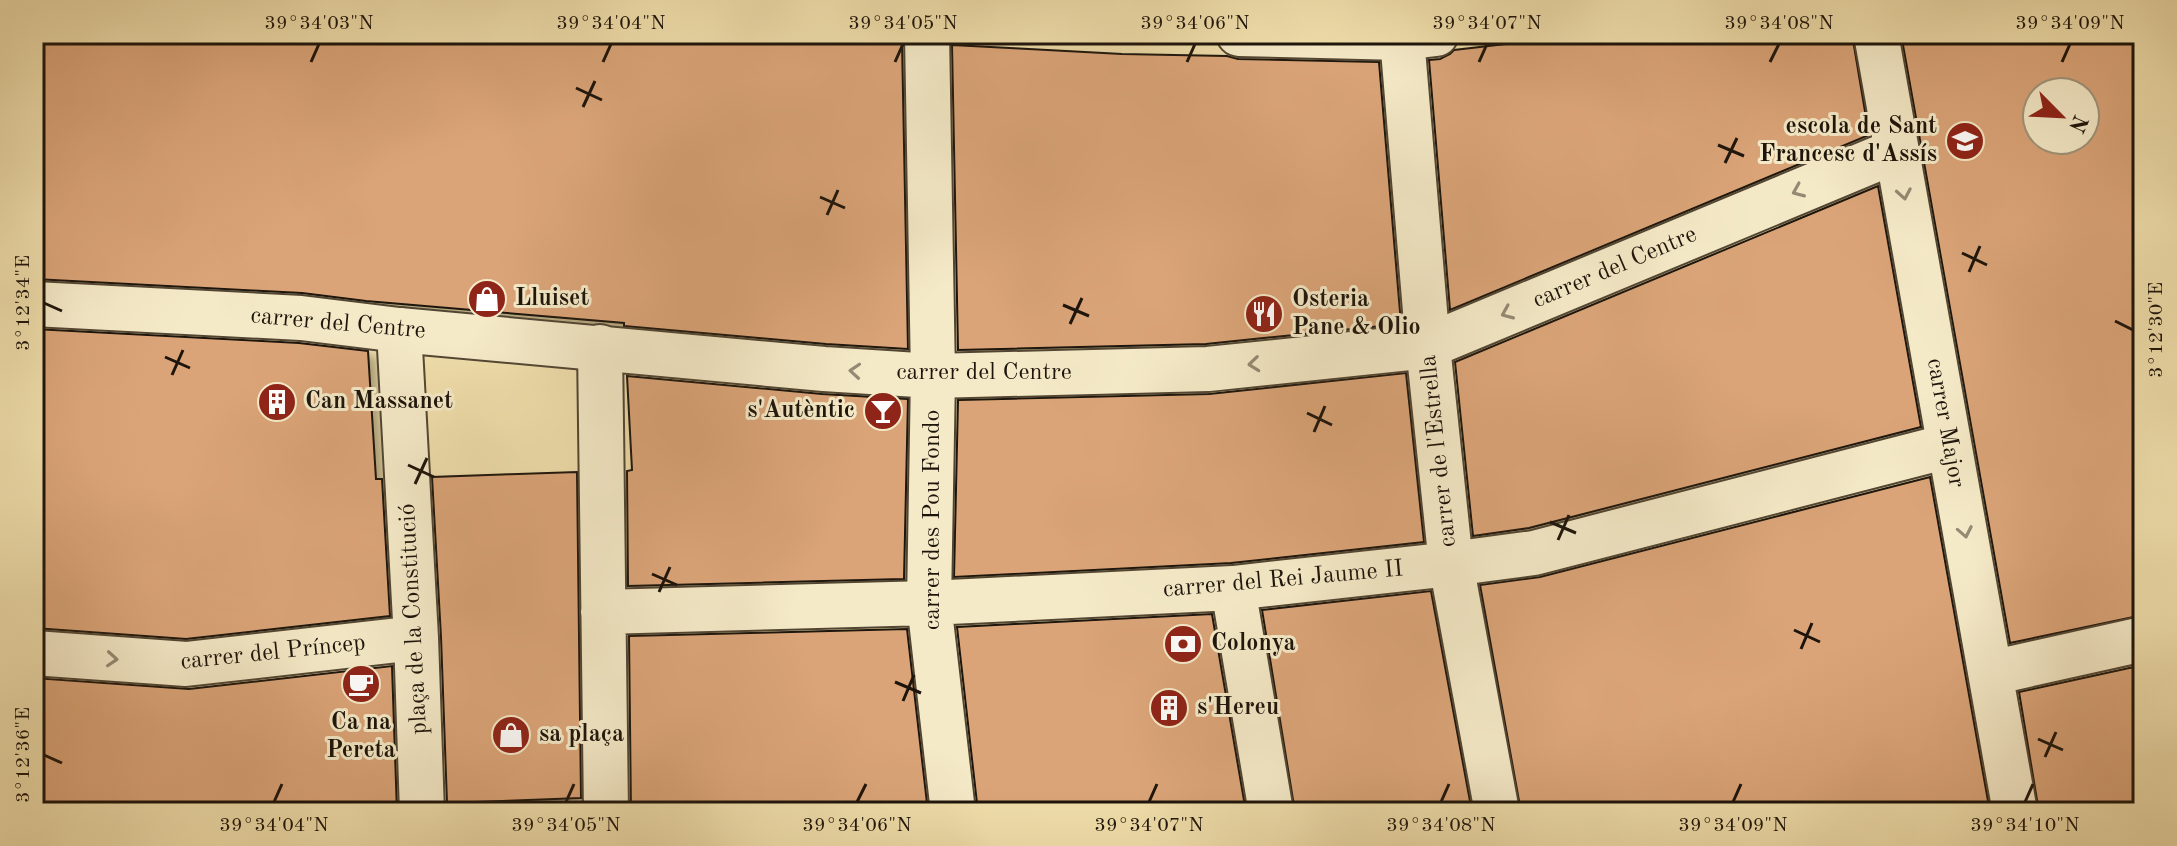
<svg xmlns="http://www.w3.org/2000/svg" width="2177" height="846" font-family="'Old Standard TT',serif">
  <defs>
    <filter id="shadow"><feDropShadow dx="7" dy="7" stdDeviation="4" flood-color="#0004"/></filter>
  </defs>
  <rect width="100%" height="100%" fill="#efdeab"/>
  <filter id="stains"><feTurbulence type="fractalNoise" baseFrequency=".0025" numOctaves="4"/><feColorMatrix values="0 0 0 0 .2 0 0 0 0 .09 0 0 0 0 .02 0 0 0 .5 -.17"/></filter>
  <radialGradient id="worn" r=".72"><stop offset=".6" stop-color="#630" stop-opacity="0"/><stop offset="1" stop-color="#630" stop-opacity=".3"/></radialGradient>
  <!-- building -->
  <path fill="#daa478" stroke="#1d140b" stroke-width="2" fill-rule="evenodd" filter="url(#shadow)" d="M34,34H760L902,42L908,349L826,344L624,326V323L366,301L302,293L34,279Z
    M1591,34H1852L1869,135L1450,310L1429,60L1440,59L1450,54L1454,50Z
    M1901,34H2143V615L2010,643ZM2037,92H2085V140H2037Z
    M952,45L1122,54L1227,56L1238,59L1379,62L1401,324L1206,344L958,350Z
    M1878,186L1921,427L1529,528L1473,536L1455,362Z
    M34,329L299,343L368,351L376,479H382L390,616L186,639L34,628Z
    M1406,373L1424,542L1231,563L954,577L958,400L1209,394Z
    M627,376L822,394L908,399L904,579L628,586L627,471L632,470Z
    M577,472L581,798L447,803L441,637L432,477Z
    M1930,477L1990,812H1521L1480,585L1540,577Z
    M1431,591L1472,812H1295L1262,610Z
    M1212,614L1246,812H978L957,627Z
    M907,629L928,812H631L629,636Z
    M2143,665V812H2039L2019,692Z
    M392,666L397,812H104L103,802L34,804V678L189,689Z"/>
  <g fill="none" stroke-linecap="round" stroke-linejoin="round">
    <defs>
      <path id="pedestrian" d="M1402,38L1428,346L1451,564L1497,812
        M399,330L416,638L422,812
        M600,347L606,812
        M1233,588L1271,812
        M929,603L953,812
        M603,612L929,603L1233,588L1451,564L1534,553L1948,446
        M34,653L186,664L416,638"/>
      <path id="minor" d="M927,34L933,376L929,603
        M1239,34L1402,38L1436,34
        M1876,34L2015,812
        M34,304L301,318L399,330L824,369L933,376L1208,369L1428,346L1896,151
        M1991,673L2143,639"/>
    </defs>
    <!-- pedestrian casing -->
    <use href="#pedestrian" stroke="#524633" stroke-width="48"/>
    <!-- minor casing -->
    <use href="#minor" stroke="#524633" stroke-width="48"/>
    <!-- pedestrian -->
    <use href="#pedestrian" stroke="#f5eac8" stroke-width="44"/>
    <!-- minor -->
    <use href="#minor" stroke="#f5eac8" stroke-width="44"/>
  </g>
  <!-- one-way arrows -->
  <defs><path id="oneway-chevron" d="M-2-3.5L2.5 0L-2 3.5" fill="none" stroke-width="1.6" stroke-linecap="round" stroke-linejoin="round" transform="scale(2)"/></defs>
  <g stroke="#948a73">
    <use href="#oneway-chevron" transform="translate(1798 191) rotate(157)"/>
    <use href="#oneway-chevron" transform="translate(1904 194) rotate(80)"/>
    <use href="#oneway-chevron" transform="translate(1507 313) rotate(157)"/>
    <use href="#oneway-chevron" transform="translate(1254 364) rotate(174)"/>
    <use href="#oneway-chevron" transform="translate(855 371) rotate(-176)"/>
    <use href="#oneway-chevron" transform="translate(1965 532) rotate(79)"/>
    <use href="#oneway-chevron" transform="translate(112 659) rotate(4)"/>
  </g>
  <!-- ticks -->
  <path fill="none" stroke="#1d140b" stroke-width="3" d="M311,62L319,44M603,62L611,44M895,62L903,44M1187,62L1195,44M1479,62L1487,44M1770,62L1779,44M2062,62L2070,44M576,88L602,100M583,107L595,81M1718,145L1744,156M1725,163L1737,138M820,197L845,208M827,215L838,190M1962,253L1987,265M1969,272L1980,246M44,303L62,311M1063,305L1089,316M2115,321L2133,330M1070,324L1082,298M165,357L190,368M172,375L183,350M1307,413L1332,425M1314,432L1325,406M408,465L434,477M415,484L427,458M1550,522L1576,533M1558,540L1569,515M652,574L677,585M659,592L670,567M1794,630L1820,642M1801,649L1812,623M895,682L921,693M903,701L914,675M2038,739L2063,750M44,755L62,763M2045,757L2056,732M274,802L282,784M566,802L574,784M857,802L866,784M1149,802L1157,784M1441,802L1449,784M1733,802L1741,784M2025,802L2033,784"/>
  <!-- icons -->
  <defs>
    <symbol id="school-disc" viewBox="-11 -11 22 22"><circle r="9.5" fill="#8f2418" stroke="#f5eac8"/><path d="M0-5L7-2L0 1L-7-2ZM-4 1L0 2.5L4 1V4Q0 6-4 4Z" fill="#fff"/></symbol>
    <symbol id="shop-disc" viewBox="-11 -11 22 22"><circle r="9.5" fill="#8f2418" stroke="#f5eac8"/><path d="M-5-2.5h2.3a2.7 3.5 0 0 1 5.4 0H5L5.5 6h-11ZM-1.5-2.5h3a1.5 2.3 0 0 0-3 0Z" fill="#fff"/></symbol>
    <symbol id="restaurant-disc" viewBox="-11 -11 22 22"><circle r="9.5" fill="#8f2418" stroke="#f5eac8"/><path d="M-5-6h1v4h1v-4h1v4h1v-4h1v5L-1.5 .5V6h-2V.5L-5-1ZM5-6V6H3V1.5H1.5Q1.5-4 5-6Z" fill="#fff"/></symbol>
    <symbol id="building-disc" viewBox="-11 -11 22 22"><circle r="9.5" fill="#8f2418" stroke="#f5eac8"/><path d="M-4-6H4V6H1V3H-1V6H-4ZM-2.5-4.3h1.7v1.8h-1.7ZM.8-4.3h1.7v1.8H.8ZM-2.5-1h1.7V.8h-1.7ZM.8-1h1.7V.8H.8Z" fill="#fff"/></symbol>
    <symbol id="bar-disc" viewBox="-11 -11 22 22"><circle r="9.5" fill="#8f2418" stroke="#f5eac8"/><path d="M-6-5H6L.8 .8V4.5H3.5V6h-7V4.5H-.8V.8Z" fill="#fff"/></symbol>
    <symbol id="bank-disc" viewBox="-11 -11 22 22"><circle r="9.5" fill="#8f2418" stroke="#f5eac8"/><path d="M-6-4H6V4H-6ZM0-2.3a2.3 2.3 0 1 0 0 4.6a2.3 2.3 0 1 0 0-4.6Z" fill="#fff"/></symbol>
    <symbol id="cafe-disc" viewBox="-11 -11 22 22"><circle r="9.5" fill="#8f2418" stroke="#f5eac8"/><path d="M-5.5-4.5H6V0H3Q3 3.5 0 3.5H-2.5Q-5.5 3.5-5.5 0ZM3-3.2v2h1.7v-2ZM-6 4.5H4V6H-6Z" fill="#fff"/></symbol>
  </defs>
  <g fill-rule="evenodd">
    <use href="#school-disc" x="1943" y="119" width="44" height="44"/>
    <use href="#shop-disc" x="465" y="277" width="44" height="44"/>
    <use href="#restaurant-disc" x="1242" y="292" width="44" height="44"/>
    <use href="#building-disc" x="255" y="380" width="44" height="44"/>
    <use href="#bar-disc" x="861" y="389" width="44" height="44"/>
    <use href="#bank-disc" x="1161" y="622" width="44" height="44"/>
    <use href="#cafe-disc" x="339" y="662" width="44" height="44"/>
    <use href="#building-disc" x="1147" y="686" width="44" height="44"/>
    <use href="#shop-disc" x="489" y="713" width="44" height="44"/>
  </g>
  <g text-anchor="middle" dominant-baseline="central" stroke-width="6" stroke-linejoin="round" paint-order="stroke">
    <!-- poi labels -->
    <g font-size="24" font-weight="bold" fill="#1d140b" stroke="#f5eac8" text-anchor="start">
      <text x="1937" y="127" text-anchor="end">escola de Sant<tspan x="1937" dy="28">Francesc d'Assís</tspan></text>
      <text x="515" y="299">Lluiset</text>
      <text x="1292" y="300">Osteria<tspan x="1292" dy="28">Pane &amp; Olio</tspan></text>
      <text x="305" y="402">Can Massanet</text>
      <text x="855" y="411" text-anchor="end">s'Autèntic</text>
      <text x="1211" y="644">Colonya</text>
      <text x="1197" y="708">s'Hereu</text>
      <text x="361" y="723" text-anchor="middle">Ca na<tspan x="361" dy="28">Pereta</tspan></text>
      <text x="539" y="735">sa plaça</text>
    </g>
    <!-- street labels -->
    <g font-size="24" fill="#1d140b" stroke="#f5eac8">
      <text transform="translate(1615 268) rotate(-23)">carrer del Centre</text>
      <text transform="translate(338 324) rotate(5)">carrer del Centre</text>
      <text x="984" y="373">carrer del Centre</text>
      <text transform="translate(1945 423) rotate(80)">carrer Major</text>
      <text transform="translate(1439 451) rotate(-96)">carrer de l'Estrella</text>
      <text transform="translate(933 520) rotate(-90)">carrer des Pou Fondo</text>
      <text transform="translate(1283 580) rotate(-5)">carrer del Rei Jaume II</text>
      <text transform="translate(414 619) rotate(-93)">plaça de la Constitució</text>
      <text transform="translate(273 653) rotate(-6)">carrer del Príncep</text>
    </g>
  </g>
  <!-- margin -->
  <rect width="2177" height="846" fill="none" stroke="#efdeab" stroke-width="88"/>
  <!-- north arrow -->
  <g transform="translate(2061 116) rotate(114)"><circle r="38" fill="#f5eac8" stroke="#9f947c" stroke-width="2"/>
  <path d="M0-6L14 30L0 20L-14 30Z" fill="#8f2418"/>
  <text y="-12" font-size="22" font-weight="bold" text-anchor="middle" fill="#1d140b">N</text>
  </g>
  <rect x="44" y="44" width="2089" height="758" fill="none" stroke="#1d140b" stroke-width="3"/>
  <g font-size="20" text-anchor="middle" fill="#1d140b">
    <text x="319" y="29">39°34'03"N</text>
    <text x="611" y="29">39°34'04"N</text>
    <text x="903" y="29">39°34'05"N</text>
    <text x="1195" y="29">39°34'06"N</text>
    <text x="1487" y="29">39°34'07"N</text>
    <text x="1779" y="29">39°34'08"N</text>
    <text x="2070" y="29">39°34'09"N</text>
    <text transform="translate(22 303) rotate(-90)" y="7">3°12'34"E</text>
    <text transform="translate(2155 330) rotate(-90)" y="7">3°12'30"E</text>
    <text transform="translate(22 755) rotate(-90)" y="7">3°12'36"E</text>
    <text x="274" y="831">39°34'04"N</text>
    <text x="566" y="831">39°34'05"N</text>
    <text x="857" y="831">39°34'06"N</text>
    <text x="1149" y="831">39°34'07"N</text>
    <text x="1441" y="831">39°34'08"N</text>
    <text x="1733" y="831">39°34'09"N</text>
    <text x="2025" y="831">39°34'10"N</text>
  </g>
  <rect width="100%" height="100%" filter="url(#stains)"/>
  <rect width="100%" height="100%" fill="url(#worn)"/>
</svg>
